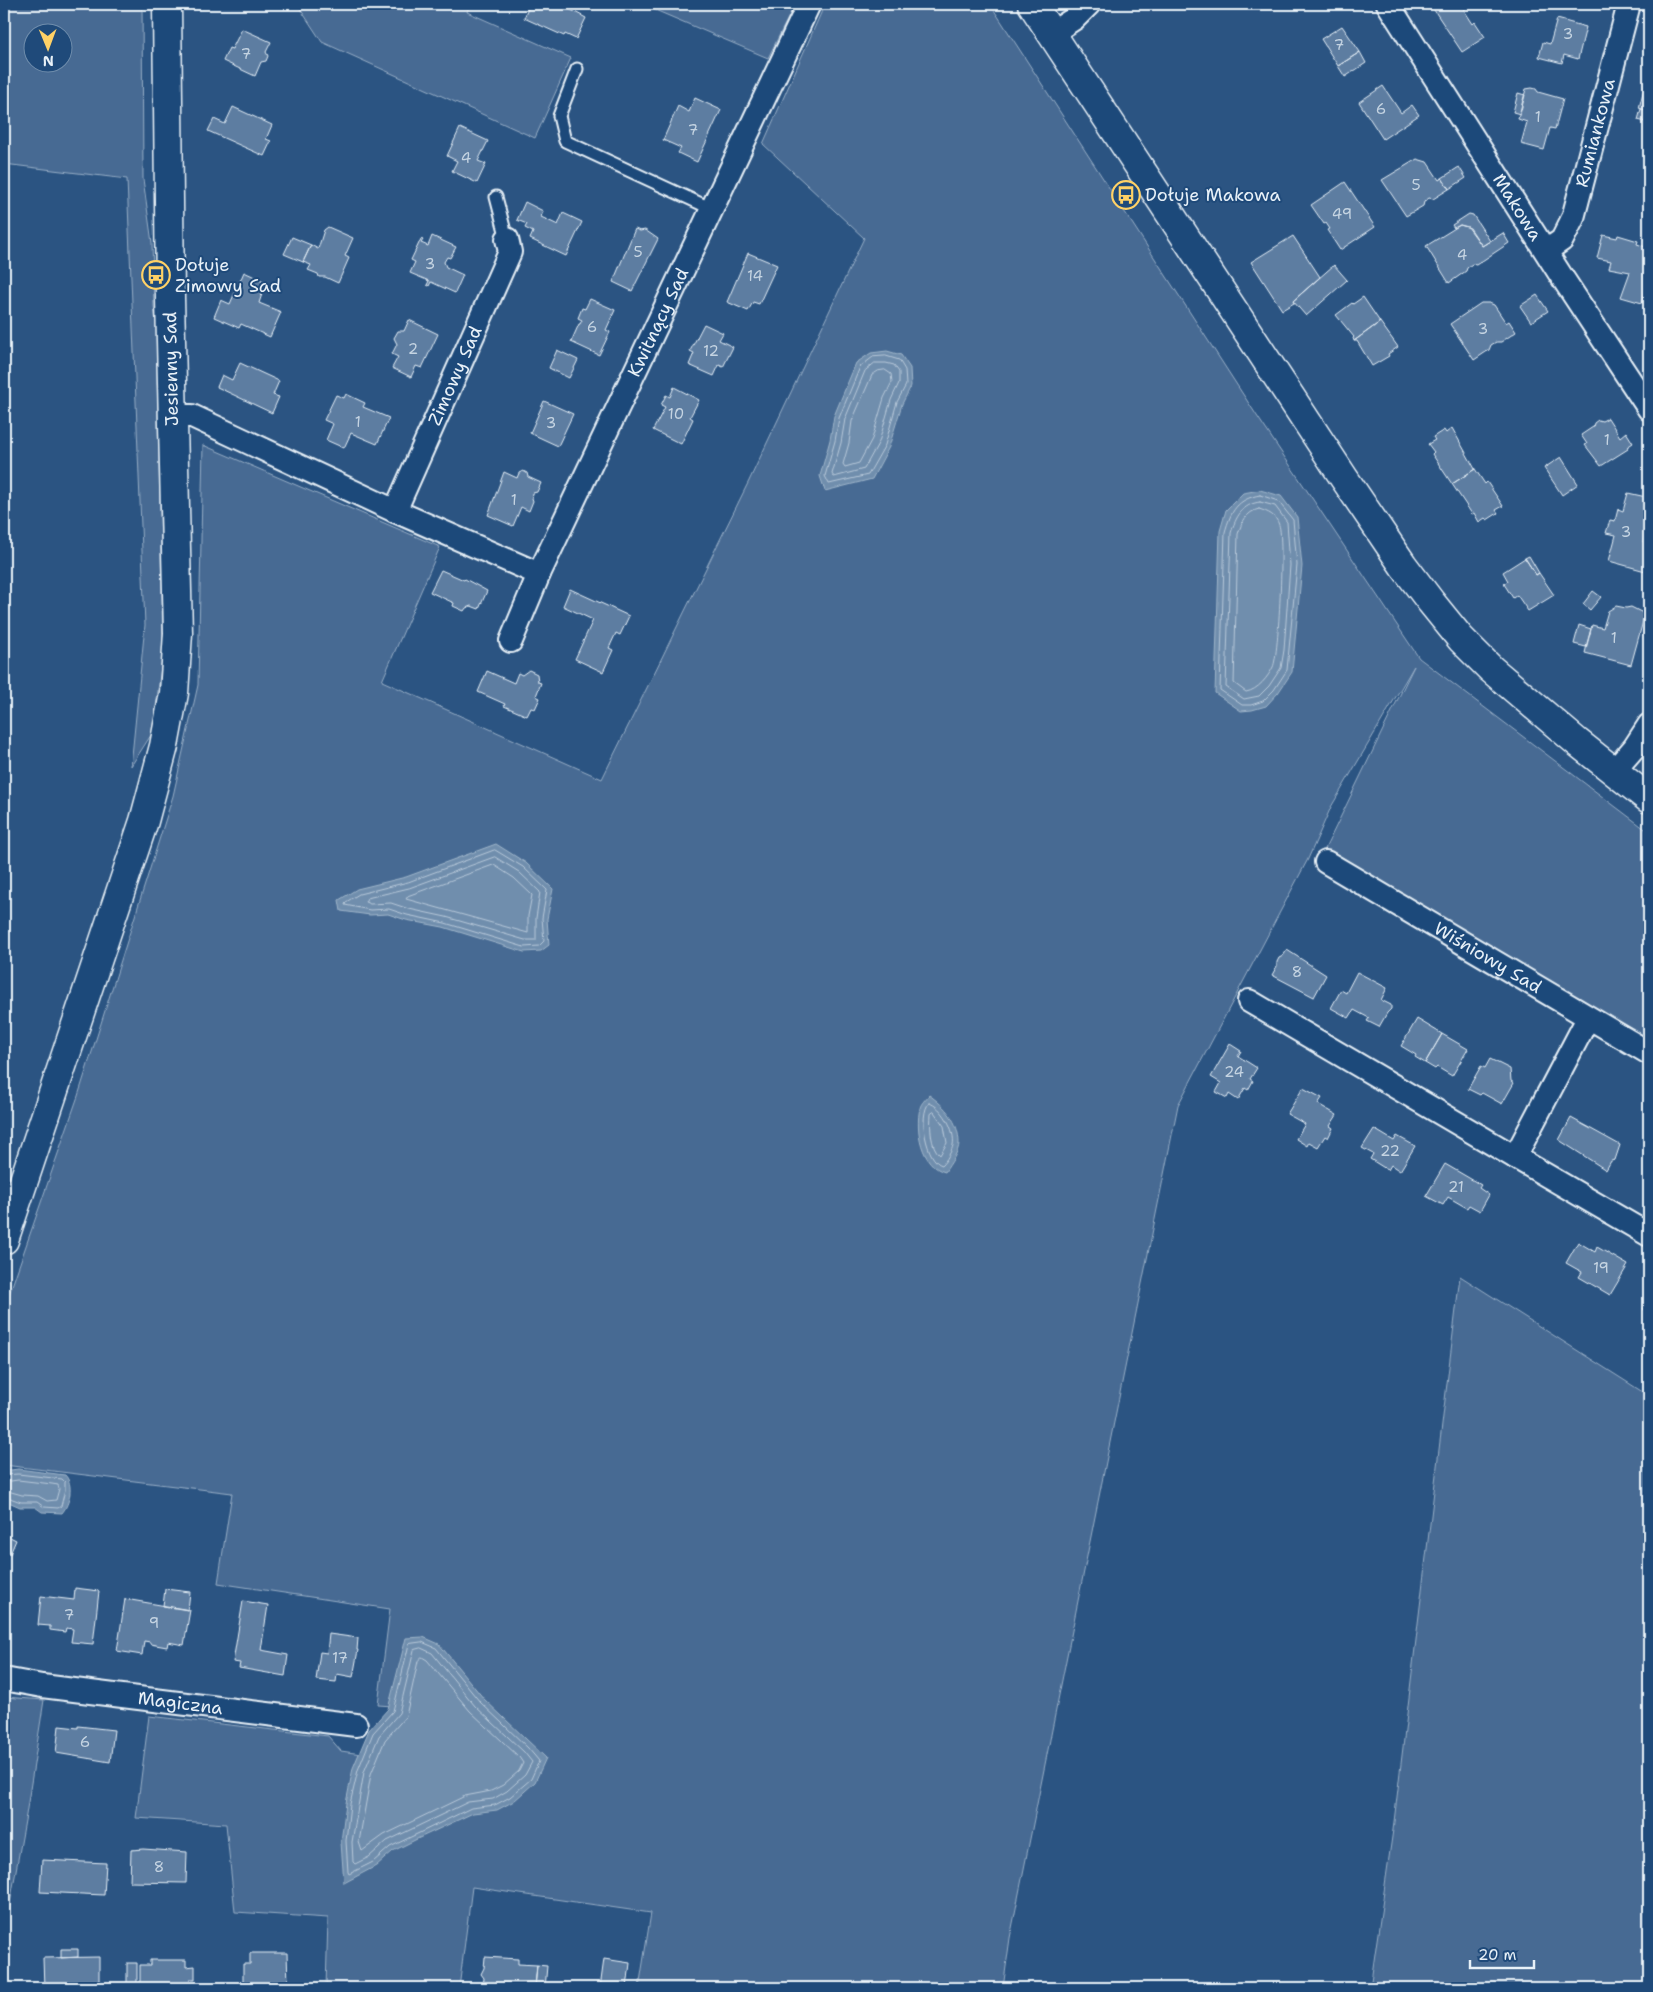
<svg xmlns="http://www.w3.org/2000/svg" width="1653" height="1992" font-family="'Shantell Sans',sans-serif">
  <rect width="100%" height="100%" fill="#2b5482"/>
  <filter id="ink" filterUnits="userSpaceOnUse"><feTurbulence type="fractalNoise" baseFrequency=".02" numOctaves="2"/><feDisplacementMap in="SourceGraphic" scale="10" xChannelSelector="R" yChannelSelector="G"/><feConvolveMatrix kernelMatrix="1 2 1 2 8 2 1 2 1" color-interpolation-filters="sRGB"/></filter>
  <g filter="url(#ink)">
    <!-- green -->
    <path fill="#476b93" stroke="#98aec6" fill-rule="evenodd" d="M4,4H142L143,179L152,243L154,306L156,323L163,649L153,732L131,766L145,625L127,179L4,164ZM32,32H62V62H32Z
      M297,4H470L467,12L571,58L535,138L322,42Z
      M641,4H795L768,58Z
      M825,4H990L1257,416L1419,658L1649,832V1041L1325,849L1414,666L1331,807L1308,859L1178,1105L1010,1938L1003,1988H639L651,1913L472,1887L459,1988H326L328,1918L235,1912L226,1824L136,1818L149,1716L328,1736L341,1751L388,1758L393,1706L378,1705L390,1609L218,1583L232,1493L4,1465V1309L78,1096L173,796L198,685L203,445L440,547L382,681L602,779L749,481L864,238L763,144Z
      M1460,1276L1649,1396V1988H1370L1393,1830Z
      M4,1697L44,1700L26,1815L4,1937Z"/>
    <!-- water -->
    <path fill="#708ead" stroke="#a0b6cb" d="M887,351L901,355L910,368L911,386L902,404L889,447L872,479L825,491L820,476L830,440L834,416L856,363L871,353Z
      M1260,490L1281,496L1297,517L1302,566L1292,672L1278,693L1266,706L1252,710L1241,711L1215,693L1220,531L1226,510L1243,493Z
      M496,844L526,863L553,889L547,919L549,945L541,951L524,952L443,927L406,920L388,914L370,915L341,911L339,900L357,889L406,877Z
      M929,1095C945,1106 959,1122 959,1143C959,1152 950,1164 945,1172C921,1166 915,1129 920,1108C921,1103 926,1099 929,1095Z
      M18,1469L65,1475C74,1484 70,1504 62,1513L42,1512L35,1507H20L4,1500V1471Z
      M423,1637L439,1644L484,1699L546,1758L535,1782L514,1801L497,1810L473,1813L417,1839L393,1851L376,1866L344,1883L341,1842L346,1803L353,1768L369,1730L388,1709L406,1638Z"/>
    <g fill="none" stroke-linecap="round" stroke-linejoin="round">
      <!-- shore -->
      <path stroke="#b8c9da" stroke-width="1" d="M886,356L899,360L905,370L906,385L897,402L885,445L868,475L829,484L825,476L835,441L839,418L860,367L873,357Z
        M875,363H886L894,365L899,372V383L891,400L879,442L864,469L834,477L832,474L841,443L845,419L865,371Z
        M885,370L891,374L892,382L884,398L872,439L859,463L845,467L843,464L849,443L852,421L872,375L878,371Z
        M1260,495L1278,501L1293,520L1297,565L1287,670L1274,690L1263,701L1251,705H1242L1220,690L1225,532C1231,511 1237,499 1260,495Z
        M1260,502L1275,506L1287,522L1290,565L1284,650L1281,668L1269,686L1259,696L1244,699L1226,687L1231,533C1236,517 1242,504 1260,502Z
        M1259,509C1268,512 1276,515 1279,525C1284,538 1279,655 1273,667C1268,677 1258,690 1246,692L1234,683L1238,534C1242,522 1246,512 1259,509Z
        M495,850L523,867L547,890L542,918L544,941L539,946L524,947L445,923L407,915L389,909L370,910L345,905L346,902L359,894L408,882Z
        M495,857L519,872L540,892L536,918V940H525L446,917L409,909L391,903L370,904L365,902L367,898L409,888Z
        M494,865L514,878L532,895L528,916V933L406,899L408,896Z
        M929,1103C942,1106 956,1131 953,1145C952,1151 946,1161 942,1165C926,1161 918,1115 929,1103Z
        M934,1112L944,1126L947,1143L940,1155C930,1147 930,1126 931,1114Z
        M4,1475L18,1474L62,1479L65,1482V1490L61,1506L58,1508L44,1507L37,1502H21L4,1496
        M4,1482L18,1480L52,1484L58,1485L59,1489L56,1500L47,1501L38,1496L22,1495L4,1490
        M422,1642L436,1648L480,1702L528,1748L539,1761L531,1779L510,1797L495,1805L471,1808L415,1835L390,1847L373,1862L349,1874L348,1872L346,1841L350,1804L358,1770L373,1733L393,1711L409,1644Z
        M421,1648L432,1653L475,1706L524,1752L532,1762L525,1775L507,1791L493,1799L468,1802L387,1841L369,1857L355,1864L353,1862L352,1842L364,1772L379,1736L399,1713L414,1650Z
        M422,1657L427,1660L470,1711L519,1757L523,1763L519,1771L503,1785L491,1791L465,1796L384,1835L362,1851L359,1842L371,1774L385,1740L406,1716L418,1661Z"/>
    </g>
    <!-- building -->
    <path fill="#5d7da1" stroke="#e8f1f8" d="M530,4H560L586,18L576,39L565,34L564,36L524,18Z
      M1430,4H1473L1464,10L1473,24L1475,22L1485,37L1462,52Z
      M1557,19L1586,27L1578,59L1564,55L1562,63L1539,57L1543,42L1550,44Z
      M1342,26L1360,52L1338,66L1321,39Z
      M242,29L271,42L266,52L268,56L266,61L261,62L255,76L223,61L229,48L232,49Z
      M1360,52L1366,63L1345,77L1338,66Z
      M1647,77L1649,78V111L1639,108Z
      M1383,86L1401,113L1412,105L1419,115L1383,139L1359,102Z
      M1532,88L1536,89L1538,92L1563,99L1555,129L1550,128L1544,150L1521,144L1527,122L1518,119L1526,89Z
      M1518,93L1525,95L1520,114L1513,112Z
      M695,98L721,110L697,162L678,153L681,148L663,140L678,106L689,112Z
      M233,107L272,125L266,139L271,141L264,156L208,131L214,119L225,124Z
      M1641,109L1649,111V123L1638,120Z
      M460,128L488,141L478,161L486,164L477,183L452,171L457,161L447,156Z
      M1417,159L1427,162L1439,180L1442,178L1449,189L1433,199L1429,198L1424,202L1423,206L1406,216L1382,180Z
      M1459,167L1466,178L1449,189L1442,178Z
      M1345,182L1375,227L1340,250L1327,230L1330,229L1326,223L1324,224L1311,205Z
      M525,202L543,211L541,217L558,225L563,213L582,222L566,256L530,239L533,232L525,228L527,224L517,220Z
      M1469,214L1473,215L1490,241L1482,246L1468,227L1460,225L1454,228L1452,225Z
      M1460,225L1470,228L1482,246L1503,233L1509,243L1476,265L1472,264L1467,268L1466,271L1449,283L1426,246Z
      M328,227L353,238L345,256L349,258L338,283L325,277H319L318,274L308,270L311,265L303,262L311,245L318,249L324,230Z
      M635,229L640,231L645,230L658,239L632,291L613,282Z
      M1603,235L1617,238L1618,235L1638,241L1637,244L1649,248L1646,258L1649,259V278L1642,303L1621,297L1630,272L1609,268L1611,261L1597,258Z
      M432,236L456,247L450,258L447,257L444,262L446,267L463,275L455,293L431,282L429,286L427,285L429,281L410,273L415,262L411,260L421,239L423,240L421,243L428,246Z
      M1293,236L1320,277L1293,301L1294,303L1282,310L1251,262Z
      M292,237L311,245L303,262L284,254Z
      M748,253L777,265L759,304L753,302L748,311L727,302Z
      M1334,265L1347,280L1306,316L1293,301Z
      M244,272L266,282L259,303L281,312L270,337L241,324L239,328L214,317L221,300L230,304Z
      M1537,295L1548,311L1531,322L1520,306Z
      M1363,297L1380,322L1354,341L1353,338L1354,337L1336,315L1352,303L1353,304Z
      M590,299L615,310L606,330L610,332L599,355L571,342L579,324H580L582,320L578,318L582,308L585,309Z
      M1481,303H1489L1494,305L1506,323L1509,321L1516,332L1501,342H1496L1491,345L1489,350L1474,360L1450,324Z
      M409,320L438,334L422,368L416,366L411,377L392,368L398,357L392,354L397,344L394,338L398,331H404Z
      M1380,322L1398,347L1388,354L1389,356L1372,366L1357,341H1354Z
      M704,324L723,333L719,340L733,347L723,367L719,365L714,376L689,365L694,353L690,351Z
      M557,350L578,360L569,378L549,368Z
      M240,363L279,381L273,395L279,397L272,413L217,387L222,375L232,380Z
      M674,387L699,400L690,417L693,419L681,444L653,430L665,407L661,405L666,395L670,397Z
      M346,394L365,403L363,407L389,418L377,444L351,433L344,448L326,440L333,424L324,420L336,395L344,398Z
      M544,401L573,414L558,446L530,433Z
      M1608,418L1620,437L1626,432L1633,443L1627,447L1628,449L1601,466L1585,445L1587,444L1581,435L1593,427L1594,423L1598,420L1602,421Z
      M1452,428L1475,469L1452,484L1432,454L1434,452L1428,444L1435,440L1433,437L1444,430L1446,433Z
      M1561,457L1578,484L1562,495L1544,468Z
      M1475,469L1485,484L1487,482L1503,506L1496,510L1498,513L1487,520L1485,518L1479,522L1474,513L1472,514L1452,484Z
      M523,471L527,473L528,477L541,483L537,492L533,493L532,498L533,501L529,511L521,507L513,526L488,515L504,472L517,478L519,473Z
      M1628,493L1646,497L1644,504L1649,505V532L1646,531L1643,542L1649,543V572L1609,561L1616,535L1606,533L1610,520L1615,521L1618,509L1623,511Z
      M1529,556L1539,573L1536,575L1525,558Z
      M1525,558L1536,575L1539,573L1554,595L1528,611L1517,595L1513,598L1504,584L1508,581L1503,572Z
      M441,570L464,580L465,579L487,591L479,609L471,606L466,608L464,611L453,606L454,603L430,592Z
      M570,589L629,616L620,635L616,633L609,648L613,650L603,672L575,659L593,620L563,606Z
      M1593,591L1601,597L1590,610L1583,604Z
      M1616,606L1626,608L1631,607L1645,614L1631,665L1585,653L1592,625L1603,628L1608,611Z
      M1579,625L1591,629L1586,647L1574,644Z
      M529,670L537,674L538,682L541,683L536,696L540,698L535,709L531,708L527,716L504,706L505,704L478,692L487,671L514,683L518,673L522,675Z
      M1287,950L1326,975L1314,997L1272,975L1277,966V962L1279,958L1283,956Z
      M1357,972L1387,988L1381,1000L1391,1005V1009L1387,1013L1379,1027L1367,1021L1369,1018L1354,1010L1349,1018L1331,1008L1341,990L1346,993Z
      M1417,1019L1442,1034L1425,1063L1415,1057L1416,1055L1401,1046Z
      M1442,1034L1468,1049L1452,1076L1437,1067L1435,1069L1425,1063Z
      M1230,1044L1241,1051L1238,1056L1257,1068L1250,1079L1253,1081L1248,1090L1245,1088L1238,1100L1229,1094L1227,1098L1216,1092L1221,1083L1211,1077Z
      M1490,1059L1510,1069L1511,1081L1514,1083L1502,1104L1482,1093L1480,1095L1468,1089L1481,1066L1485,1068Z
      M1303,1088L1322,1098L1318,1104L1337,1115L1330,1126L1333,1128L1328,1138L1325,1136L1318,1147L1309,1142L1307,1146L1296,1139L1305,1124L1287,1114Z
      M1571,1118L1620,1145L1615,1160L1611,1161L1606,1170L1559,1140Z
      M1374,1129L1394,1141L1397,1136L1415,1146L1400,1171L1391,1165L1388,1170L1386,1169L1370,1159L1373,1154L1362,1148Z
      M1445,1164L1481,1185L1479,1188L1489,1195L1480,1211L1469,1205L1467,1208L1448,1197L1443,1205L1426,1196Z
      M1578,1242L1595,1252L1597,1247L1628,1265L1610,1295L1579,1277L1582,1272L1566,1263Z
      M1648,1301H1649V1313L1643,1309Z
      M4,1534L16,1540L10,1554L4,1551Z
      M75,1588L99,1591L93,1644L71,1642L73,1629L66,1628L65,1632L50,1630V1626L38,1625L41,1596L74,1600Z
      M165,1589L190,1592L188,1610L163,1606Z
      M125,1599L190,1610L184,1645L168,1642L167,1647L150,1644V1642L144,1641L142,1655L117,1651Z
      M243,1601L268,1605L261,1650L288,1655L285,1676L239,1668L240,1663L233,1662Z
      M329,1634L358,1638L357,1650H358L353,1677L337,1674L336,1682L316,1680L320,1652L327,1653Z
      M59,1726L78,1728V1726L114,1730L110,1762L56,1753Z
      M143,1849L187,1852L186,1883L130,1882L131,1850Z
      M42,1860L106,1863L104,1895L40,1892Z
      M61,1949H78V1957L61,1958Z
      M250,1953H287L288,1984H264V1987H243V1964H250Z
      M99,1957V1987L44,1988L43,1958Z
      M485,1957L518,1959V1964L537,1965L535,1988L516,1986V1988H483L484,1978L481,1974L484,1968Z
      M604,1959L630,1963L627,1988H600Z
      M150,1960H186V1967L195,1966V1979H190V1988H140V1965H150Z
      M127,1963H137V1987L127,1988Z
      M537,1965L547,1966L545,1988H535Z"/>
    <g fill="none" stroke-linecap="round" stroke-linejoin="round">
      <defs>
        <path id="service" d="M577,69L559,116L565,141L712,209
          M496,197L507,239"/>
        <g id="minor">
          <path id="s1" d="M1388,4L1560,274L1649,409"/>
          <path d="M1052,33L1075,18L1089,4"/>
          <path id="s2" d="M1546,251L1562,240L1573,218L1629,4"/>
          <path d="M172,416H192L395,511L539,574"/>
          <path id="s3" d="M395,511L510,252L507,239"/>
          <path id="s4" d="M511,641L539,574L809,4"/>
          <path d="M1614,771L1634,748L1649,725"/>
          <path id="s5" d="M1326,862L1649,1053"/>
          <path d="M1249,1001L1515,1157"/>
          <path d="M1588,1018L1515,1157L1649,1235"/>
          <path id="s6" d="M4,1679L42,1686L356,1725"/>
        </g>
        <path id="tertiary" d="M4,1240L144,821L164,746L174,693L178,633L170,298L167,4"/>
        <path id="primary" d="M1032,4L1344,478L1403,565L1431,602L1461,639L1491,669L1577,742L1649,799"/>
      </defs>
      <!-- service casing -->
      <use href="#service" stroke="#e8f1f8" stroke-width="15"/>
      <!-- minor casing -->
      <use href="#minor" stroke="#e8f1f8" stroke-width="26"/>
      <!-- tertiary casing -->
      <use href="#tertiary" stroke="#e8f1f8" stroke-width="31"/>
      <!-- primary casing -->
      <use href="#primary" stroke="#e8f1f8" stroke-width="31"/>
      <!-- service -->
      <use href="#service" stroke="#1f4a7a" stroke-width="11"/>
      <!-- minor -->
      <use href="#minor" stroke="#1f4a7a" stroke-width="22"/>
      <!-- tertiary -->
      <use href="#tertiary" stroke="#1f4a7a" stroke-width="28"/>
      <!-- primary -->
      <use href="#primary" stroke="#1f4a7a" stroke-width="28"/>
    </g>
  </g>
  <!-- icons -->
  <defs>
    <symbol id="bus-ring" viewBox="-11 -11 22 22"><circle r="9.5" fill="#1f4a7a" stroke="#ffd166" stroke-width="1.5"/><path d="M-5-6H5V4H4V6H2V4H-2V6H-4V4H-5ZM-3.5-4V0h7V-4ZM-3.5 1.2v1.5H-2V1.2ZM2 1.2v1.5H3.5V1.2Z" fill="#ffd166"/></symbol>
  </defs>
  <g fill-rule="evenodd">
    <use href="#bus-ring" x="1110" y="179" width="32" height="32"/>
    <use href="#bus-ring" x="140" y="259" width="32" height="32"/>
  </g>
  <g text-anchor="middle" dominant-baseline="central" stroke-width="4" stroke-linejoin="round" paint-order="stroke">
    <!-- number labels -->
    <g font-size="15" fill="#c5d4e2">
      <text x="1568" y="34">3</text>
      <text x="1339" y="45">7</text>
      <text x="246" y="54">7</text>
      <text x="1381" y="109">6</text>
      <text x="1538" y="117">1</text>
      <text x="693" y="130">7</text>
      <text x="466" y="158">4</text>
      <text x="1416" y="185">5</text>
      <text x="1342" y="214">49</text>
      <text x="638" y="252">5</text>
      <text x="1462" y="255">4</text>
      <text x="430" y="264">3</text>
      <text x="755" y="276">14</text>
      <text x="592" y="327">6</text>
      <text x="1483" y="329">3</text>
      <text x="413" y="349">2</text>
      <text x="711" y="351">12</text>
      <text x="676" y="414">10</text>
      <text x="358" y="422">1</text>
      <text x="551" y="423">3</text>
      <text x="1607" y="440">1</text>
      <text x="514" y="500">1</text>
      <text x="1626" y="532">3</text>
      <text x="1614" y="638">1</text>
      <text x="1297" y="972">8</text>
      <text x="1234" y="1072">24</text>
      <text x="1390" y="1151">22</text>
      <text x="1456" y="1187">21</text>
      <text x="1601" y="1268">19</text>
      <text x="69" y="1615">7</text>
      <text x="154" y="1623">9</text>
      <text x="340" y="1658">17</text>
      <text x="85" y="1742">6</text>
      <text x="159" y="1867">8</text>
    </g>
    <!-- street labels -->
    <g font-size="18" fill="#e8f1f8" stroke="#1f4a7a">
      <text stroke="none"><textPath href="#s2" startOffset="132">Rumiankowa</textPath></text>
      <text stroke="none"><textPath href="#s1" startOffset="241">Makowa</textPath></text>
      <text stroke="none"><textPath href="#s4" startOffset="351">Kwitnący Sad</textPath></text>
      <text transform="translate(171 369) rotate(-91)">Jesienny Sad</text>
      <text stroke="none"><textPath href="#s3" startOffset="148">Zimowy Sad</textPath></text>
      <text stroke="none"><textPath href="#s5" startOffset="188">Wiśniowy Sad</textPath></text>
      <text stroke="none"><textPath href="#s6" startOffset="178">Magiczna</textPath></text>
    </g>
    <!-- poi labels -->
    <g font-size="18" fill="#e8f1f8" stroke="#1f4a7a" text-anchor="start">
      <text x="1145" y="195">Dołuje Makowa</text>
      <text x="175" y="265">Dołuje<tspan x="175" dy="21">Zimowy Sad</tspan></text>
    </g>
  </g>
  <!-- margin -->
  <rect width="1653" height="1992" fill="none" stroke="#1f4a7a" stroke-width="20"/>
  <rect x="10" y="10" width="1633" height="1972" fill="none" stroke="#e8f1f8" stroke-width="2" filter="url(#ink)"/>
  <!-- north arrow -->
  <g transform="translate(48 48) rotate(179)"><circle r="24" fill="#1f4a7a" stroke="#6f8dac"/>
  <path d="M0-4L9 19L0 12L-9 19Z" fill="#ffd166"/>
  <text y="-8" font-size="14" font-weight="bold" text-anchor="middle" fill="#e8f1f8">N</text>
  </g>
  <!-- scale -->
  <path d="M1470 1960v8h64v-8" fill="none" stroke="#e8f1f8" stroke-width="2.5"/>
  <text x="1478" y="1960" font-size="15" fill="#e8f1f8" stroke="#1f4a7a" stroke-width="4" paint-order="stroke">20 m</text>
</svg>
